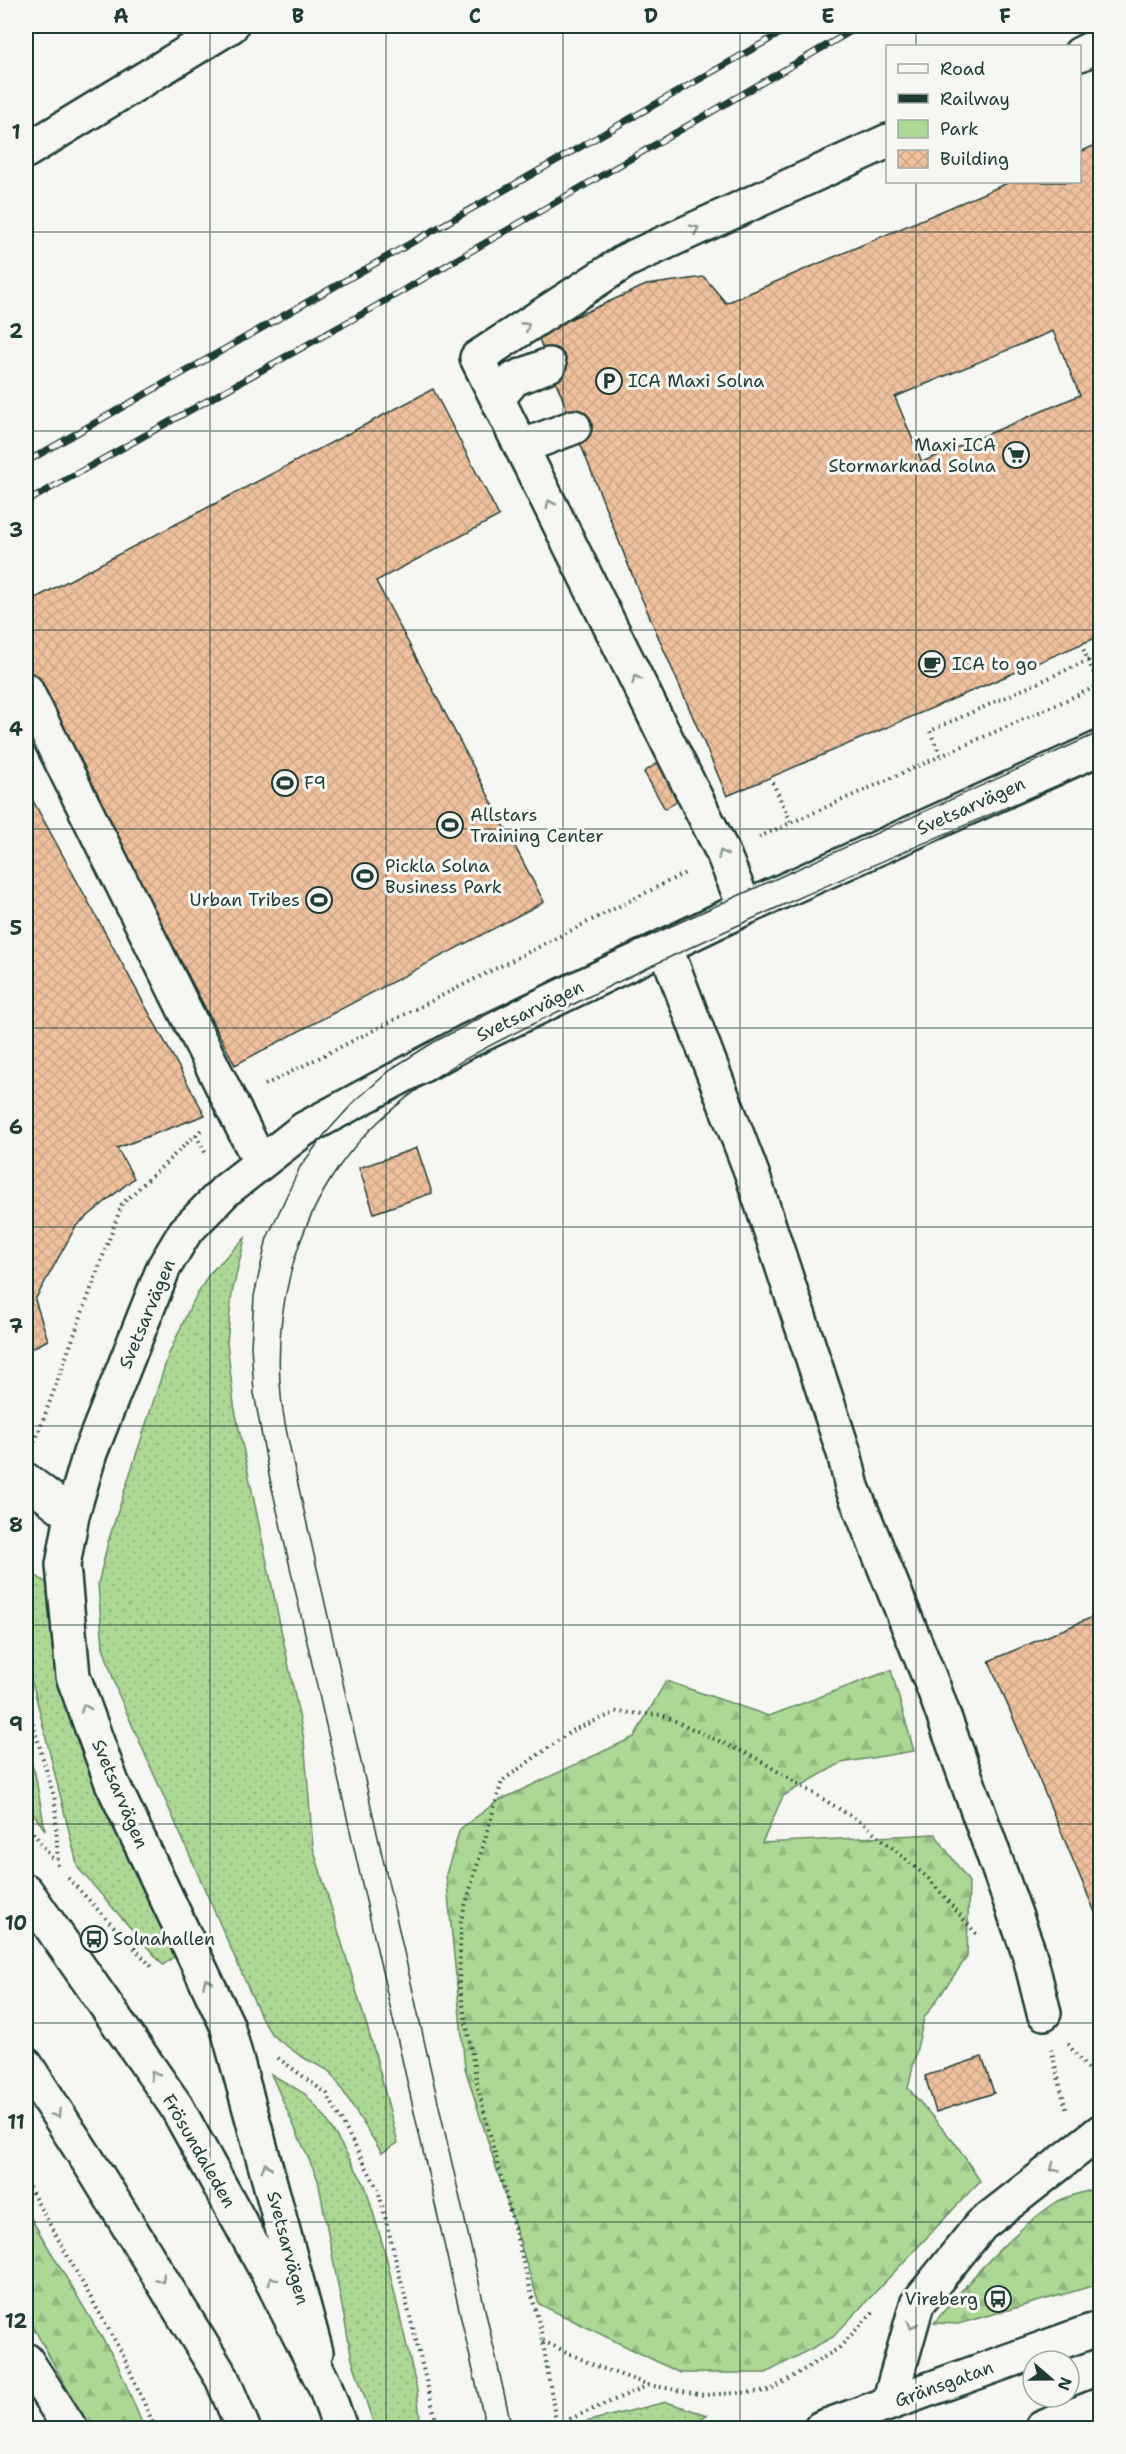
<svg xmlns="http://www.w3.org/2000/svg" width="1126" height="2454" font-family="'Shantell Sans',sans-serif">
  <defs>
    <pattern id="green-dots" width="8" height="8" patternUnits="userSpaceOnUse" patternTransform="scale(1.5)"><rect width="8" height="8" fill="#acd795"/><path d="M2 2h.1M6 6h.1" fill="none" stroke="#94b981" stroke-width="1.8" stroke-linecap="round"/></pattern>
    <pattern id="forest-firs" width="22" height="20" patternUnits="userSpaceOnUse" patternTransform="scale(1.5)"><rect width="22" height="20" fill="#acd795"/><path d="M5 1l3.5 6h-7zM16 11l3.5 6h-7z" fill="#94b981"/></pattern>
    <pattern id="building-cross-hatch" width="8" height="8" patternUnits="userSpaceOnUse" patternTransform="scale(1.5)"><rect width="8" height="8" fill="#eec09d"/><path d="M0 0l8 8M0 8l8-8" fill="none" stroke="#cca688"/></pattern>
  </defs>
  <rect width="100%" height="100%" fill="#f6f6f2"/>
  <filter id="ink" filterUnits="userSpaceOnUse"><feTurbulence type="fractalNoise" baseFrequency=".0167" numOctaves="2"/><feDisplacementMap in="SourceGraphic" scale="12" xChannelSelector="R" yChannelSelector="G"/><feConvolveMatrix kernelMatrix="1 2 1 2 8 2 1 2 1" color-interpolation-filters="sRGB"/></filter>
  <g filter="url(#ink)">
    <!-- green -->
    <path fill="url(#green-dots)" stroke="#668a64" stroke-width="1.5" d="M245,1238L232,1293L227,1342L234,1405L304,1739L313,1847L375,2053L398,2143L382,2153L331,2072L302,2057L272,2035L262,2019L118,1693L103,1647L98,1584L108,1542L168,1356L190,1307L209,1274Z
      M26,1569L51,1586L66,1710L109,1806L181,1951L163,1965L78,1868L34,1689L26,1665Z
      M26,1751L35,1773L45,1830L26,1803Z
      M271,2074L305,2094L325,2117L365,2185L386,2256L417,2390L421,2428H375L352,2359L318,2180Z
      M666,2402L707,2415L684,2428H582L585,2422Z"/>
    <!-- forest -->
    <path fill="url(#forest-firs)" stroke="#668a64" stroke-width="1.5" d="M891,1670L914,1751L841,1763L783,1796L762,1843L935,1834L969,1882L967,1957L924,2018L908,2088L958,2147L980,2181L833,2337L766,2373H680L539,2304L465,2068L446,1874L460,1829L498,1801L634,1737L666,1681L769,1716Z
      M1094,2189L1100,2190V2284L958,2324L934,2323C968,2282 1010,2233 1055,2203C1065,2196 1082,2193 1094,2189Z
      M26,2210L117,2363L144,2428H89L26,2314Z"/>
    <!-- building -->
    <path fill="url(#building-cross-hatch)" stroke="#1f3d34" stroke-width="1.5" fill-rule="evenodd" d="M1100,143V636L727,796L639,592L537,334L646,285L704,277L726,303L1010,182H1080V152ZM1053,331L1080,395L922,462L895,397Z
      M433,389L499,516L376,581L544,902L235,1065L26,664V603Z
      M659,762L681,799L665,809L644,772Z
      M26,788L205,1115L117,1148L134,1178L76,1226L35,1300L48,1340L26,1351Z
      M417,1148L432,1193L374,1213L359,1168Z
      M1100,1614V1924L989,1661Z
      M982,2057L994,2093L936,2112L925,2076Z"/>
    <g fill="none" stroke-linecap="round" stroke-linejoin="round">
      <defs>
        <path id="minor" d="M1080,54L1100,44
          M26,151L231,26
          M497,399L514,379L549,365
          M521,447L574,427
          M26,690L260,1162
          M745,908L723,853L477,358L627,260L888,141
          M665,946L752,1174L844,1453L852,1487L934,1689L1029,1953L1044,2013
          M26,1480L72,1515
          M316,2352L227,2025L112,1783L73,1676L63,1565L72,1515L90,1453L164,1267L185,1232L226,1190L304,1129L466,1042L745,908L1100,748
          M26,2360L70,2428
          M889,2403L917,2304L981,2225L1100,2132
          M821,2428L1100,2328
          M1042,2428L1100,2405"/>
        <path id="major" d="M26,1891L176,2106L270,2277L325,2386L340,2428
          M26,2065L96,2173L222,2378L243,2428"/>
      </defs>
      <!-- minor casing -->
      <use href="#minor" stroke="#1f3d34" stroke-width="38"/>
      <!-- major casing -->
      <use href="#major" stroke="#1f3d34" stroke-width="38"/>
      <!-- path -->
      <path stroke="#1f3d34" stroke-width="4" stroke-dasharray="1.5 4.5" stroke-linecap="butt" d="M1081,644L1099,685
        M940,755L930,731L1100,655
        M770,777L791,822
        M759,837L1100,685
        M265,1085L687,872
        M196,1135L206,1154
        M35,1442L122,1204L201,1130
        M26,1700L55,1800L58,1866
        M26,1823L52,1858
        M68,1878L153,1968
        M1068,2044L1100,2085
        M1051,2049L1066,2109
        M278,2058L327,2094L378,2189L438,2428
        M26,2182L123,2355L155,2428
        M543,2341L596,2366L649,2385L704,2395L769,2391L839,2348L873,2312
        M557,2428L541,2331L478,2088L459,1983L461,1920L502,1781L573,1730L617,1712L662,1715L754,1757L864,1824L928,1878L979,1937
        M562,2428L570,2419L649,2385"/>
      <!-- minor -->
      <use href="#minor" stroke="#f6f6f2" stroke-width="33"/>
      <!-- major -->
      <use href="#major" stroke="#f6f6f2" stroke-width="33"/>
      <!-- tram -->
      <path stroke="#1f3d34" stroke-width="1.5" d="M486,2428L269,1475L254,1393L251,1346L254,1296L267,1238L300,1167L325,1134L355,1101L394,1067L434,1042L561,976L1100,732
        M512,2428L295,1471C290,1446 283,1420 281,1395C273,1314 294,1230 341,1164C402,1079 505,1039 596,993C761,911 932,840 1100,767"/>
      <defs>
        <path id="rail" d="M26,462L793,26
          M26,502L371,309L860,26"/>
      </defs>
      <!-- rail casing -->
      <use href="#rail" stroke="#1f3d34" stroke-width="7"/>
      <!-- rail -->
      <use href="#rail" stroke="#f6f6f2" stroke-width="4.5" stroke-dasharray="14" stroke-linecap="butt"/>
    </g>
    <!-- one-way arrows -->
    <defs><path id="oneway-chevron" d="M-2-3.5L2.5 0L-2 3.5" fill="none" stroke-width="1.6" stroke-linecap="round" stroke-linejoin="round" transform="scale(1.5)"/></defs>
    <g stroke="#8a9a93">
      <use href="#oneway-chevron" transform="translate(695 229) rotate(-25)"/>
      <use href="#oneway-chevron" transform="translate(526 326) rotate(-33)"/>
      <use href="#oneway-chevron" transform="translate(550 504) rotate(-116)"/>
      <use href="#oneway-chevron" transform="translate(636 679) rotate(-116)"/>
      <use href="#oneway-chevron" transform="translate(722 854) rotate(-114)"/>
      <use href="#oneway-chevron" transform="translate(85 1708) rotate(-110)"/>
      <use href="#oneway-chevron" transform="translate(207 1982) rotate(-115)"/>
      <use href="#oneway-chevron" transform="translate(154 2075) rotate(-125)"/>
      <use href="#oneway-chevron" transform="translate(57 2114) rotate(57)"/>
      <use href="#oneway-chevron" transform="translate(266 2167) rotate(-105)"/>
      <use href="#oneway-chevron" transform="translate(1054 2168) rotate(142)"/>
      <use href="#oneway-chevron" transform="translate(161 2279) rotate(59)"/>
      <use href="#oneway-chevron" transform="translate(272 2280) rotate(-118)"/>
      <use href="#oneway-chevron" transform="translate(912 2325) rotate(106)"/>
    </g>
  </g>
  <!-- grid -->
  <path fill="none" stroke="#1f3d34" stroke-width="1.5" stroke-opacity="0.55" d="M210,26V2428M386,26V2428M563,26V2428M740,26V2428M916,26V46M916,182V2428M26,232H1100M26,431H1100M26,630H1100M26,829H1100M26,1028H1100M26,1227H1100M26,1426H1100M26,1625H1100M26,1824H1100M26,2023H1100M26,2222H1100"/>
  <!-- icons -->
  <defs>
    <symbol id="parking-ring" viewBox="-11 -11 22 22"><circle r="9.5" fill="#f6f6f2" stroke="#1f3d34" stroke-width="1.5"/><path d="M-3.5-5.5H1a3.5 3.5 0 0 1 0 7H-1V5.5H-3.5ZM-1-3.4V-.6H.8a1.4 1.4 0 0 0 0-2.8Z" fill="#1f3d34"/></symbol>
    <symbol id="supermarket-ring" viewBox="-11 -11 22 22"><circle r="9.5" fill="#f6f6f2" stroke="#1f3d34" stroke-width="1.5"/><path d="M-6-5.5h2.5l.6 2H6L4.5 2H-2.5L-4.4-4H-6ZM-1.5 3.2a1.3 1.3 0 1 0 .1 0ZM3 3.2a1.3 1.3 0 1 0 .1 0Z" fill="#1f3d34"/></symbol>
    <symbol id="cafe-ring" viewBox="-11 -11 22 22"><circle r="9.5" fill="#f6f6f2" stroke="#1f3d34" stroke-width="1.5"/><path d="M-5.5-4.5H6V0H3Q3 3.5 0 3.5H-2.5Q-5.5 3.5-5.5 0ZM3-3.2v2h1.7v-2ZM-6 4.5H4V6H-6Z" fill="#1f3d34"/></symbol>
    <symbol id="stadium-ring" viewBox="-11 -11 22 22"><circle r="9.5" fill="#f6f6f2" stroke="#1f3d34" stroke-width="1.5"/><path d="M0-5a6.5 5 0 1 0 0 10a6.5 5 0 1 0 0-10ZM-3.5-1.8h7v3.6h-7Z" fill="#1f3d34"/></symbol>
    <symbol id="bus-ring" viewBox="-11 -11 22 22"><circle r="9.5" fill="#f6f6f2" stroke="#1f3d34" stroke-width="1.5"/><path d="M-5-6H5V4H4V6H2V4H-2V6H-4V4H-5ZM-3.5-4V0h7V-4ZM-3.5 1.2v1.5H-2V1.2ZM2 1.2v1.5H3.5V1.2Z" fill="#1f3d34"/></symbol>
  </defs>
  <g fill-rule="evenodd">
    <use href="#parking-ring" x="594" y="366" width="30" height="30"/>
    <use href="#supermarket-ring" x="1001" y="440" width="30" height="30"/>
    <use href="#cafe-ring" x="917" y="649" width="30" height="30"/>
    <use href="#stadium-ring" x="270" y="768" width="30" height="30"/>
    <use href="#stadium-ring" x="435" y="810" width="30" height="30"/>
    <use href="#stadium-ring" x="350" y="861" width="30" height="30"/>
    <use href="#stadium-ring" x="304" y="885" width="30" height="30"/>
    <use href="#bus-ring" x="79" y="1924" width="30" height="30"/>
    <use href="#bus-ring" x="983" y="2284" width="30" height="30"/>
  </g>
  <g text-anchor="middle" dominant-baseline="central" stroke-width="6" stroke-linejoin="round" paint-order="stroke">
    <!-- poi labels -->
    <g font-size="18" fill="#1f3d34" stroke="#f6f6f2" text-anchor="start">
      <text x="628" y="381">ICA Maxi Solna</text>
      <text x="996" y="445" text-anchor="end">Maxi ICA<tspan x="996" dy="21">Stormarknad Solna</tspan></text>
      <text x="952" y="664">ICA to go</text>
      <text x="304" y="783">F9</text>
      <text x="470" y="815">Allstars<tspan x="470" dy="21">Training Center</tspan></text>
      <text x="385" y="866">Pickla Solna<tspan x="385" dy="21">Business Park</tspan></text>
      <text x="300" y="900" text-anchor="end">Urban Tribes</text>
      <text x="113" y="1939">Solnahallen</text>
      <text x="978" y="2299" text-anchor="end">Vireberg</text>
    </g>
    <!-- street labels -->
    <g font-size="18" fill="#1f3d34" stroke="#f6f6f2">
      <text transform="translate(971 806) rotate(-24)">Svetsarvägen</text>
      <text transform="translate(530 1011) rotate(-26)">Svetsarvägen</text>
      <text transform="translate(147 1314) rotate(-67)">Svetsarvägen</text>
      <text transform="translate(120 1794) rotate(67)">Svetsarvägen</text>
      <text transform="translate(199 2151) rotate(60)">Frösundaleden</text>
      <text transform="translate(288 2248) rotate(75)">Svetsarvägen</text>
      <text transform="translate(944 2384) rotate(-20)">Gränsgatan</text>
    </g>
  </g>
  <!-- margin -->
  <rect width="1126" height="2454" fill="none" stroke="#f6f6f2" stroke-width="66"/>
  <!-- legend -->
  <rect x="886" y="45" width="195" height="138" fill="#f6f6f2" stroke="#a0aca6" stroke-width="1.5"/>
  <rect x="898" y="64" width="30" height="9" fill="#f6f6f2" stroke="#a0aca6" stroke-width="1.5"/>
  <text x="940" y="75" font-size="18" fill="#1f3d34">Road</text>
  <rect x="898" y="94" width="30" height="9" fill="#1f3d34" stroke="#a0aca6" stroke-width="1.5"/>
  <text x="940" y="105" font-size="18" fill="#1f3d34">Railway</text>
  <rect x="898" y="120" width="30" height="18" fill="#acd795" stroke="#a0aca6" stroke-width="1.5"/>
  <text x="940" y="135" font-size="18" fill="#1f3d34">Park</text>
  <rect x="898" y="150" width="30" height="18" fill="url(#building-cross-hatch)" stroke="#a0aca6" stroke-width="1.5"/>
  <text x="940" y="165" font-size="18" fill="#1f3d34">Building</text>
  <!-- north arrow -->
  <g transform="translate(1051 2379) rotate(110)"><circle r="28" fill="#f6f6f2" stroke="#a0aca6" stroke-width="1.5"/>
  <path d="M0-4.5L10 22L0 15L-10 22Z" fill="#1f3d34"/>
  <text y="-9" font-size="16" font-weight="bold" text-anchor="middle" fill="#1f3d34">N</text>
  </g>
  <rect x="33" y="33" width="1060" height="2388" fill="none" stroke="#1f3d34" stroke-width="2"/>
  <g font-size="20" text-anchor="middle" font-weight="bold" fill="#1f3d34">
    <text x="121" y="23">A</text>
    <text x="298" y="23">B</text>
    <text x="475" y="23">C</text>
    <text x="651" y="23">D</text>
    <text x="828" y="23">E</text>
    <text x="1005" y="23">F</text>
    <text x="16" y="139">1</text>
    <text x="16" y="338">2</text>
    <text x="16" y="537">3</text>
    <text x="16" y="736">4</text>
    <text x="16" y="935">5</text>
    <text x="16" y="1134">6</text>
    <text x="16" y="1333">7</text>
    <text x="16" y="1532">8</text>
    <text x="16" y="1731">9</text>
    <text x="16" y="1930">10</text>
    <text x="16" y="2129">11</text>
    <text x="16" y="2328">12</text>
  </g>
</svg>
